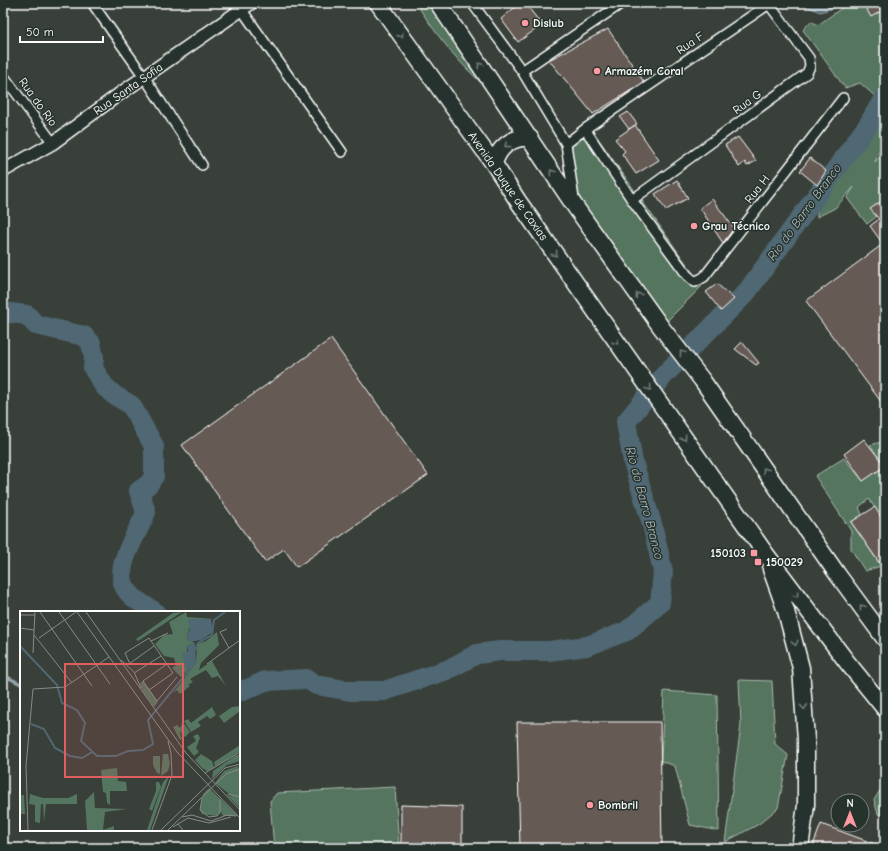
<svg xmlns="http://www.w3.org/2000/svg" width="888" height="851" font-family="'Comic Neue',sans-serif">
  <rect width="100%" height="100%" fill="#393f39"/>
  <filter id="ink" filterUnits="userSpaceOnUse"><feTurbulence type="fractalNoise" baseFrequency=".025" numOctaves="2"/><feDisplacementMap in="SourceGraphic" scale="8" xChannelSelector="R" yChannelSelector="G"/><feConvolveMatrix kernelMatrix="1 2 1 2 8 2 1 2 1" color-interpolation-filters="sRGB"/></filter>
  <g filter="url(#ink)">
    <!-- green -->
    <path fill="#54755f" stroke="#aabaaf" d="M416,3H433L496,96C462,67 440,41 416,3Z
      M836,3H885V88L877,98L860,83L845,88L803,30L811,21L818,25L843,7H837Z
      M885,107V136L875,162L885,151V198L871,209L877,216L867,224L847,198L854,187L835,208L817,217V203Z
      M590,127L702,286L666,322L580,199L568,144Z
      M885,441V466L870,445Z
      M844,458L863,481L885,466V524L869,499L859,507L862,515L851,522L881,566L865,571L851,549V531L815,476Z
      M739,680L772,681L775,744L788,755L778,808L759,824L725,842L741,725Z
      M664,691L717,695L719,831L690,825L675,766L661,761Z
      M395,787L399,848H274L270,801L277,793Z
      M885,788V817L878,814L874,800L881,789Z"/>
    <!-- water -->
    <path fill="#4f6873" stroke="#95a4ab" d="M800,3H836L837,7L820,12Z"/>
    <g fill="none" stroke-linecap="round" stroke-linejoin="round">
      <!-- stream -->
      <path stroke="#95a4ab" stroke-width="3.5" d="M3,675L21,684"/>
      <!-- river -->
      <path stroke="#4f6873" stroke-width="20" d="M3,312L27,315L36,325L84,336L91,343L94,357L93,368L104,386L114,395L131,405L154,446V476L149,484L139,491L146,512C138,535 106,574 132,596C138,602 147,607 155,612
        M239,689L243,691L265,681L307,679L316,685L351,691H384L447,670L477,654L500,651H549L587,646L627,631L660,603L663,571L652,524L633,462L626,422L666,373L746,293L870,122L885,96"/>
    </g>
    <!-- building -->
    <path fill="#665a54" stroke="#fff" d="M520,3H525L542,25L518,42L501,19Z
      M863,3H880L883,10L871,17Z
      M608,29L644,82L593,114L549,60Z
      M628,112L637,124L629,129L620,117Z
      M635,125L659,160L636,174L622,154L625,151L615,139Z
      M738,137L756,161L747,166L745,162L739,167L725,145Z
      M810,158L826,171L817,185L800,171Z
      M677,180L688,198L666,210L655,194Z
      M712,199L734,228L723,243L700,208Z
      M885,199V407L806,301L883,244L870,226L879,219L870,209Z
      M717,284L734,299L721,311L706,292Z
      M331,339L428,475L297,567L284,549L265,562L182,445Z
      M742,342L759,363L756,365L735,349Z
      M864,439L885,466L863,481L844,454Z
      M875,507L885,524V571L851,522Z
      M517,722H660L662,848H520Z
      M401,805L462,807V848H401Z
      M821,824L883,847L882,848H812Z"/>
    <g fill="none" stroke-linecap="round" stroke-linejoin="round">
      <defs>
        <path id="minor" d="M92,3L145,78L202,165
          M237,3L342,152
          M472,3L522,71L566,144L574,199
          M522,71L622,3
          M3,75L53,143
          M585,129L632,200L687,275L695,282L704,277L843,98
          M566,144L585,129L769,4
          M632,200L807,73L810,66L809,58L768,3"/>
        <path id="tertiary" d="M3,171L53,143L118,95L251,3"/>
        <path id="trunk" d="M378,3L494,164L518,201L765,553L847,662L885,709
          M438,3L574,205L661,327L702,380L838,575L885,639
          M494,164C498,148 512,136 530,138
          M771,569L786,611L801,668L806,740V805L800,848"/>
      </defs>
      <!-- minor casing -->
      <use href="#minor" stroke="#fff" stroke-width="12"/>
      <!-- tertiary casing -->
      <use href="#tertiary" stroke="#fff" stroke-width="15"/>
      <!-- trunk casing -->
      <use href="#trunk" stroke="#fff" stroke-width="19"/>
      <!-- minor -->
      <use href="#minor" stroke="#26332d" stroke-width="9"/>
      <!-- tertiary -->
      <use href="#tertiary" stroke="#26332d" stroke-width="12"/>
      <!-- trunk -->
      <use href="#trunk" stroke="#26332d" stroke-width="16"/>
    </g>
    <!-- one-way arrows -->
    <defs><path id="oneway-chevron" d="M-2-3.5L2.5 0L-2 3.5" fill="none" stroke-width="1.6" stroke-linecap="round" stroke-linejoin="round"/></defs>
    <g stroke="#727a76">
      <use href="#oneway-chevron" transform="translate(401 35) rotate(54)"/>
      <use href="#oneway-chevron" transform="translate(480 65) rotate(-124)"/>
      <use href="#oneway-chevron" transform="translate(507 145) rotate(144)"/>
      <use href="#oneway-chevron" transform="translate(552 172) rotate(-124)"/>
      <use href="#oneway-chevron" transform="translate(555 254) rotate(55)"/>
      <use href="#oneway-chevron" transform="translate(638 295) rotate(-125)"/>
      <use href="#oneway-chevron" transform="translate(616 342) rotate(55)"/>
      <use href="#oneway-chevron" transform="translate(682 353) rotate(-127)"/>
      <use href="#oneway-chevron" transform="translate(649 388) rotate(54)"/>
      <use href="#oneway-chevron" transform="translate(684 438) rotate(55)"/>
      <use href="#oneway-chevron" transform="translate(765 470) rotate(-124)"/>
      <use href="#oneway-chevron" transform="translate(796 595) rotate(53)"/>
      <use href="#oneway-chevron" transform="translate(862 607) rotate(-127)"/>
      <use href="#oneway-chevron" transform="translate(795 643) rotate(76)"/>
      <use href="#oneway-chevron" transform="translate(804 707) rotate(86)"/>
    </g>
  </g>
  <!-- markers -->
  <g fill="#ff9aa2" stroke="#26332d" stroke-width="1.5">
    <circle cx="525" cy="23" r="4"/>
    <circle cx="597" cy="71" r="4"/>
    <circle cx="694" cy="226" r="4"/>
    <rect x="750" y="549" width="8" height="8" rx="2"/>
    <rect x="754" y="558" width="8" height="8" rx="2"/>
    <circle cx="590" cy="805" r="4"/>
  </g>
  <g text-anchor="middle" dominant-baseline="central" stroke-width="3" stroke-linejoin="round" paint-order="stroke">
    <!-- poi labels -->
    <g font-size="12" font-weight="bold" fill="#fff" stroke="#26332d" text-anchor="start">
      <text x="533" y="23">Dislub</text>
      <text x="605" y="71">Armazém Coral</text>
      <text x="702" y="226">Grau Técnico</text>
      <text x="746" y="553" text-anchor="end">150103</text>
      <text x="766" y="562">150029</text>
      <text x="598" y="805">Bombril</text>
    </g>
    <!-- street labels -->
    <g font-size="12" fill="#fff" stroke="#26332d">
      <text transform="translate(690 43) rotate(-34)">Rua F</text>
      <text transform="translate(128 89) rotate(-35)">Rua Santa Sofia</text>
      <text transform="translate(38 102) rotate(54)">Rua do Rio</text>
      <text transform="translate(747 102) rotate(-36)">Rua G</text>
      <text transform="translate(508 186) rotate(55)">Avenida Duque de Caxias</text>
      <text transform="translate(757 189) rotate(-52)">Rua H</text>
    </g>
    <!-- water labels -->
    <g font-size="13" font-style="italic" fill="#b0bbc0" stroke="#26332d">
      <text transform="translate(804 212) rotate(-54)">Rio do Barro Branco</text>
      <text transform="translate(645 503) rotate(75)">Rio do Barro Branco</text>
    </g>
  </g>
  <!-- overview -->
  <g transform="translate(20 611)">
    <rect width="220" height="220" fill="#393f39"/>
    <path d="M162,1L118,30L116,28L153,2ZM166,1L167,6L194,8L175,9L171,14L167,23L169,28H166L175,32L167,35L166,56L169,58L161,66L152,57L156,54L154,47L144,45L135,33L144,24L153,23L149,11ZM197,21L199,34L181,52L179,59L192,50L206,75L198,65L192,67L186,59L170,68L173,71L168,74L170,75L160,83L157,79L153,82L176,52L177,33L186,30ZM123,70L138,91L134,96L122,79L120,72ZM220,95V100L204,112L199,105L212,96ZM192,96L196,104L190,108L187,105L178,111L181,115L171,121L164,110L168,108L171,112ZM163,111L170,121L165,126L159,120L162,128L160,129L153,116L157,114L160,117ZM178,123L180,127L176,137L179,141L174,145L167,136L176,130L173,125ZM220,134V140L195,156L194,151ZM143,143H148L150,153L148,160L141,165ZM181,143L192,150L194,157L187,160L182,157L175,149ZM216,144H220V150L207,154L192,168L193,160ZM133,145H140V163L137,162L133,154ZM220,154L217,156L220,157V197L206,183L213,186L195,172L204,160ZM97,157L98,170L106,171L107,180H90V194L87,192L86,182L83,181L81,159ZM149,165L130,219H127L143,171ZM136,171H139L141,176L132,200L129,198L136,180ZM189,177L218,205H203L201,201L197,205L182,203L180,199L183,183ZM74,181L75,197L107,198L85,201L83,219L94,215V219H67L65,190ZM10,183L23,187H48L57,183V193H26L24,211L23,193H21L20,212L15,211V194L9,193ZM0,184H4L5,203H0Z" fill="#54755f"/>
    <path d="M168,8H191L193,21L181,29L169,31L166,27L169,28L167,23L170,18ZM175,32L176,52L171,59L166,56L162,43L168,40L167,35Z" fill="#4f6873"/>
    <path fill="none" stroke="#4f6873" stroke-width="2" d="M0,35L37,74L42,92L57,99L65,112L61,130L77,145H96L108,140L123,139L133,133L128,109L171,57M175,40L178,32L192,24L194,9L205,1M11,113L24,118L35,137L50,145L62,147L72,141"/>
    <path fill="none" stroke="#888c88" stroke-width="1" d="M20,1L72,75M39,1L90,73M57,1L157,141L220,207M66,1L166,142L220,199M0,4H15M0,17L14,19M207,18L200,21L209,37L220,29M14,24L52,72M19,27L56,1M131,30L148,22M13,42L15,1M101,49L114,61L121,77M109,53L134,35M110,53L105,42L129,27L153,62L129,79M187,53L209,37M114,62L141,45M123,70L137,90L157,66M123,70L147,53M185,162L220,141M208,183L220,186M182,187L180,199L189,206L197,205L200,201V188M162,206L172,204L191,210L207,204L216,205M158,213L168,207L189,212L211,206M153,216L158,213L163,219M8,219L6,155L13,78L45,76L89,46M132,219L152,164L151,142L148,130M141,219L205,157L220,153M148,219L206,163L220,158"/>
    <path fill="#e05e5e" fill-opacity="0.15" stroke="#e05e5e" stroke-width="2" d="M45,53H163V166H45Z"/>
    <rect width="220" height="220" fill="none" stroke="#fff" stroke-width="2"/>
  </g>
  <!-- margin -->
  <rect width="888" height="851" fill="none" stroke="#26332d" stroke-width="16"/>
  <rect x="8" y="8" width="872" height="835" fill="none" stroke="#fff" stroke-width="1.5" filter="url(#ink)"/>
  <!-- north arrow -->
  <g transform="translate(850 813)"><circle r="19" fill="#26332d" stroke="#7d8581"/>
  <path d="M0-3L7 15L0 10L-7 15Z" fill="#ff9aa2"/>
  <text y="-6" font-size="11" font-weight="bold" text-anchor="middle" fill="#ffffff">N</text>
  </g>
  <!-- scale -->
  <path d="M20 36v6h83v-6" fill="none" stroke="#ffffff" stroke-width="2"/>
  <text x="26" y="36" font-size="12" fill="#ffffff" stroke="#26332d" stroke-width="3" paint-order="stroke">50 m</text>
</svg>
